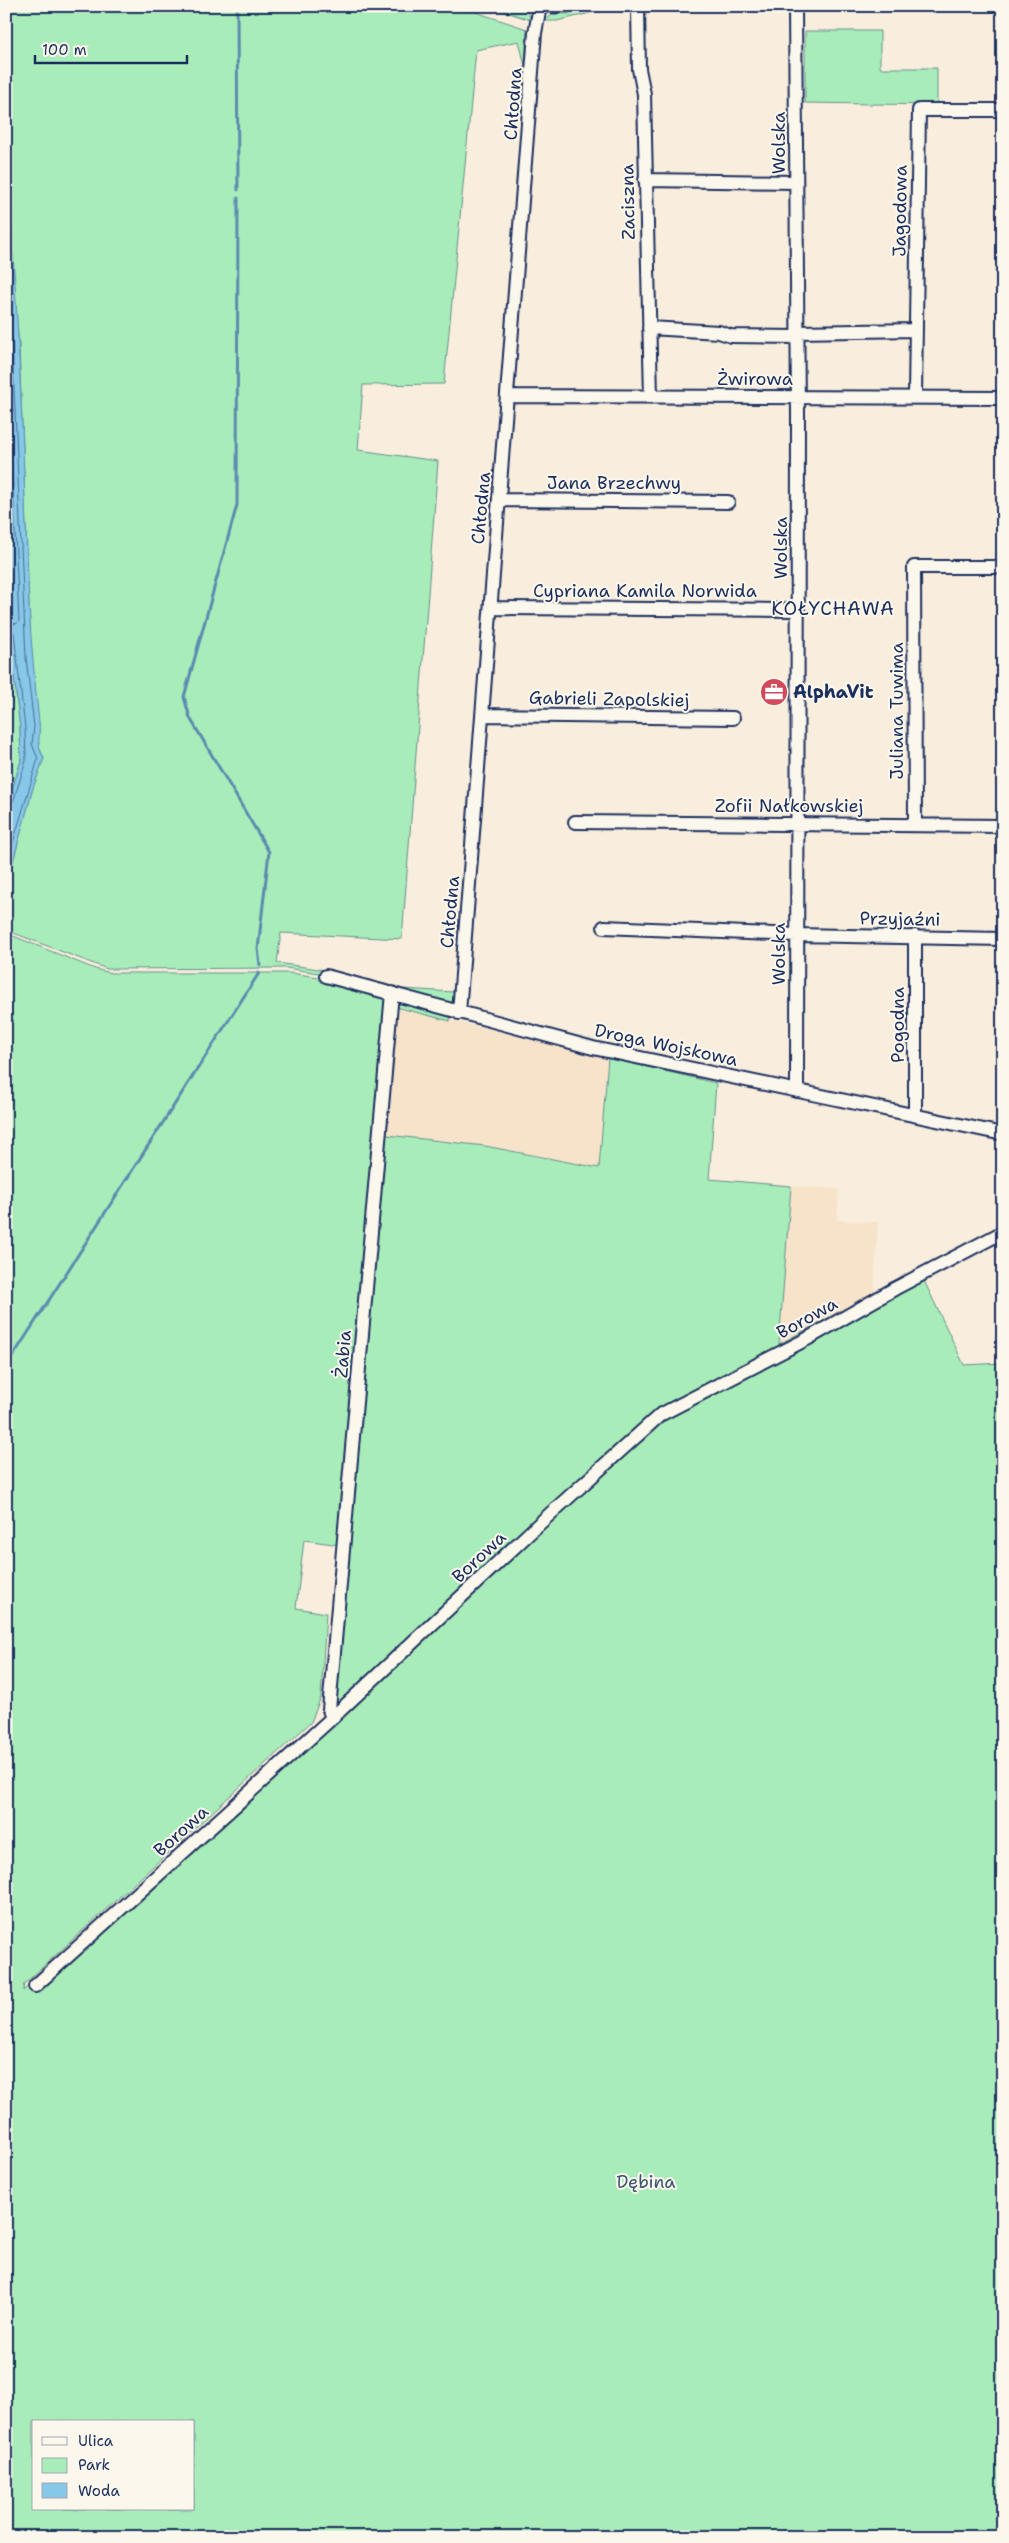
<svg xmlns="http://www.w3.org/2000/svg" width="1009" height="2543" font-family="'Shantell Sans',sans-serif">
  <rect width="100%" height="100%" fill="#f9eedd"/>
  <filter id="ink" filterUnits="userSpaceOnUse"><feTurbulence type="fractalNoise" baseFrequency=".02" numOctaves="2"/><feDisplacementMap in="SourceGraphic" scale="10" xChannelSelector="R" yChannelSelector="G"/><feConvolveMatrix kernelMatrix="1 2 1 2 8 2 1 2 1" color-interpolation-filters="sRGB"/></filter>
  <g filter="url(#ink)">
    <!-- built -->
    <path fill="#f6e3ca" d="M396,1007L608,1058L599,1168L485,1146L386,1135Z
      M791,1186L839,1189L837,1220L878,1222L874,1293L778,1344Z"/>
    <!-- green -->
    <path fill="#a8edb9" stroke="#628e8c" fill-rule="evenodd" d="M6,6H457L527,29L525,66L519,41L476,50L444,384L363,385L358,450L438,461L402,939L281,933L277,963L339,972L403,989L454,992L452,1004L325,974L286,968L107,969L6,930L8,880L33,788L44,758L37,743L39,726L31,658L19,345L13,284L12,213L6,171Z
      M487,6C503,6 526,1 531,20Z
      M599,6H620L557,21H544L552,15Z
      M805,31H880V68H937V105L805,103Z
      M6,608L20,728L21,761L6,808Z
      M6,933L95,969L111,973H290L333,979L451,1014L450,1021L396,1007L387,1135L485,1146L599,1168L608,1058L716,1083L709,1179L791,1186L779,1344L919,1270L964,1365L1003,1363V2537H6ZM304,1540L347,1546L336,1707L23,1991L24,1984L311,1722L321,1697L326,1613L296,1608ZM34,2422H194V2509H34Z"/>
    <!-- water -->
    <path fill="#87c7e7" stroke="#5c8ab0" d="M6,170C20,315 23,460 29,605C31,645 35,683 39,722C41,738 35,743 44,758L33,788L6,887V808L21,761L20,728L6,608Z"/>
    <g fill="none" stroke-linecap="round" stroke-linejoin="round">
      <!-- shore -->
      <path stroke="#466c95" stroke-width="1" d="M6,209L26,658L34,726L32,744L38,759L6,866
        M6,332L19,621L16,624L6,621
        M6,510L11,611L6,614
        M6,628L11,629L14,633L25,728L26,761L13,802L6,806"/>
      <!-- stream -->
      <path stroke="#5c8ab0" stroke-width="3" d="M237,6L238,190
        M238,198L237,505L184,697L190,718L269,852L258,949L260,965
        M6,1367L259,973"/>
      <defs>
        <path id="minor" d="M546,6H567
          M638,6L639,69L644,94L651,397
          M795,6L798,414L797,1091
          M645,180L796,182
          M649,328L719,332L731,336L797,337
          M797,332L916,330
          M508,396L1003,398
          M915,396L919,110H1003
          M500,500L728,502
          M491,608L798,610
          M484,715L733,718
          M575,822L1003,826
          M915,824L914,567H1003
          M604,927L796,935L1003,939
          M326,976L593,1048L1003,1134
          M459,1013L535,33L540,6
          M915,1115V936
          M332,1718L329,1710L332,1675L392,993
          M35,1986L332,1718L539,1524L660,1415L807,1339L896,1288L1003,1232"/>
      </defs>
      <!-- minor casing -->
      <use href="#minor" stroke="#1b2f5e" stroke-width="16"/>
      <!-- minor -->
      <use href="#minor" stroke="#fbf7ec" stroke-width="12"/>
    </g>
  </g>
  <!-- icons -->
  <defs>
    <symbol id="office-disc" viewBox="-11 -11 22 22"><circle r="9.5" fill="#d1495b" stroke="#fbf7ec"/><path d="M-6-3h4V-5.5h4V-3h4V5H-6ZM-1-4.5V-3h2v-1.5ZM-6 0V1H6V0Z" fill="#fff"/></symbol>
  </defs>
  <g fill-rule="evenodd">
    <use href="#office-disc" x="758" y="676" width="32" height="32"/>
  </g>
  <g text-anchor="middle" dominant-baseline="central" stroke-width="4" stroke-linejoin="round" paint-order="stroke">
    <!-- street labels -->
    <g font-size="18" fill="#1b2f5e" stroke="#fbf7ec">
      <text transform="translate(513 104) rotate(-86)">Chłodna</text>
      <text transform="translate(779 143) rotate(-90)">Wolska</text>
      <text transform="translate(628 202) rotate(-91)">Zaciszna</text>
      <text transform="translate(900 211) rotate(-89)">Jagodowa</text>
      <text x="755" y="379">Żwirowa</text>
      <text x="614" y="483">Jana Brzechwy</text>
      <text transform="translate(481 508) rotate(-85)">Chłodna</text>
      <text transform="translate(781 548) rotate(-90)">Wolska</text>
      <text x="645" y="591">Cypriana Kamila Norwida</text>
      <text transform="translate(609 699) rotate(1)">Gabrieli Zapolskiej</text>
      <text transform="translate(897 711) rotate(-90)">Juliana Tuwima</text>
      <text x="789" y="806">Zofii Nałkowskiej</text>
      <text transform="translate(450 912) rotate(-85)">Chłodna</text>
      <text transform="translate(900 919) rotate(1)">Przyjaźni</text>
      <text transform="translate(779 954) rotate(-90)">Wolska</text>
      <text transform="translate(898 1025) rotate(-90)">Pogodna</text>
      <text transform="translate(666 1045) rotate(12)">Droga Wojskowa</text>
      <text transform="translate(807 1318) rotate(-29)">Borowa</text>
      <text transform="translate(343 1354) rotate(-85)">Żabia</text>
      <text transform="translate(479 1557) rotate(-43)">Borowa</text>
      <text transform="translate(181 1831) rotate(-42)">Borowa</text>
    </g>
    <!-- poi labels -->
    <g font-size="18" font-weight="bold" fill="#1b2f5e" stroke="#fbf7ec" text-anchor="start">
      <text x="793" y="692">AlphaVit</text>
    </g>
    <!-- park labels -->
    <g font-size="18" fill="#375570" stroke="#fbf7ec">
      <text x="646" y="2182">Dębina</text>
    </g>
    <!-- neighbourhood labels -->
    <g font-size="19" letter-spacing="1" fill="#1b2f5e" stroke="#fbf7ec">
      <text x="833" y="608">KOŁYCHAWA</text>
    </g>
  </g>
  <!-- margin -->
  <rect width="1009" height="2543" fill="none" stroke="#fbf7ec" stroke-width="25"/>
  <rect x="12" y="12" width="984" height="2518" fill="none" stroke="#1b2f5e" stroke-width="2" filter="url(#ink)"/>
  <!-- legend -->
  <rect x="32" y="2420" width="162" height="90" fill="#fbf7ec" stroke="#a1a7b3"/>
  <rect x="42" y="2437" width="25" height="8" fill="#fbf7ec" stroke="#a1a7b3"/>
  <text x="78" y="2446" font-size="15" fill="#1b2f5e">Ulica</text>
  <rect x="42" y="2458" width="25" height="15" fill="#a8edb9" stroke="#a1a7b3"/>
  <text x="78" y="2470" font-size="15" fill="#1b2f5e">Park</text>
  <rect x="42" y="2483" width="25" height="15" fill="#87c7e7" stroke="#a1a7b3"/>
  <text x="78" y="2496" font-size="15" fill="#1b2f5e">Woda</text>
  <!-- scale -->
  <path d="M35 55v8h152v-8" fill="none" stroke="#1b2f5e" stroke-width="2.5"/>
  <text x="42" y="55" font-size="15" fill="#1b2f5e" stroke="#fbf7ec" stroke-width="4" paint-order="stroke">100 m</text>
</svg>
